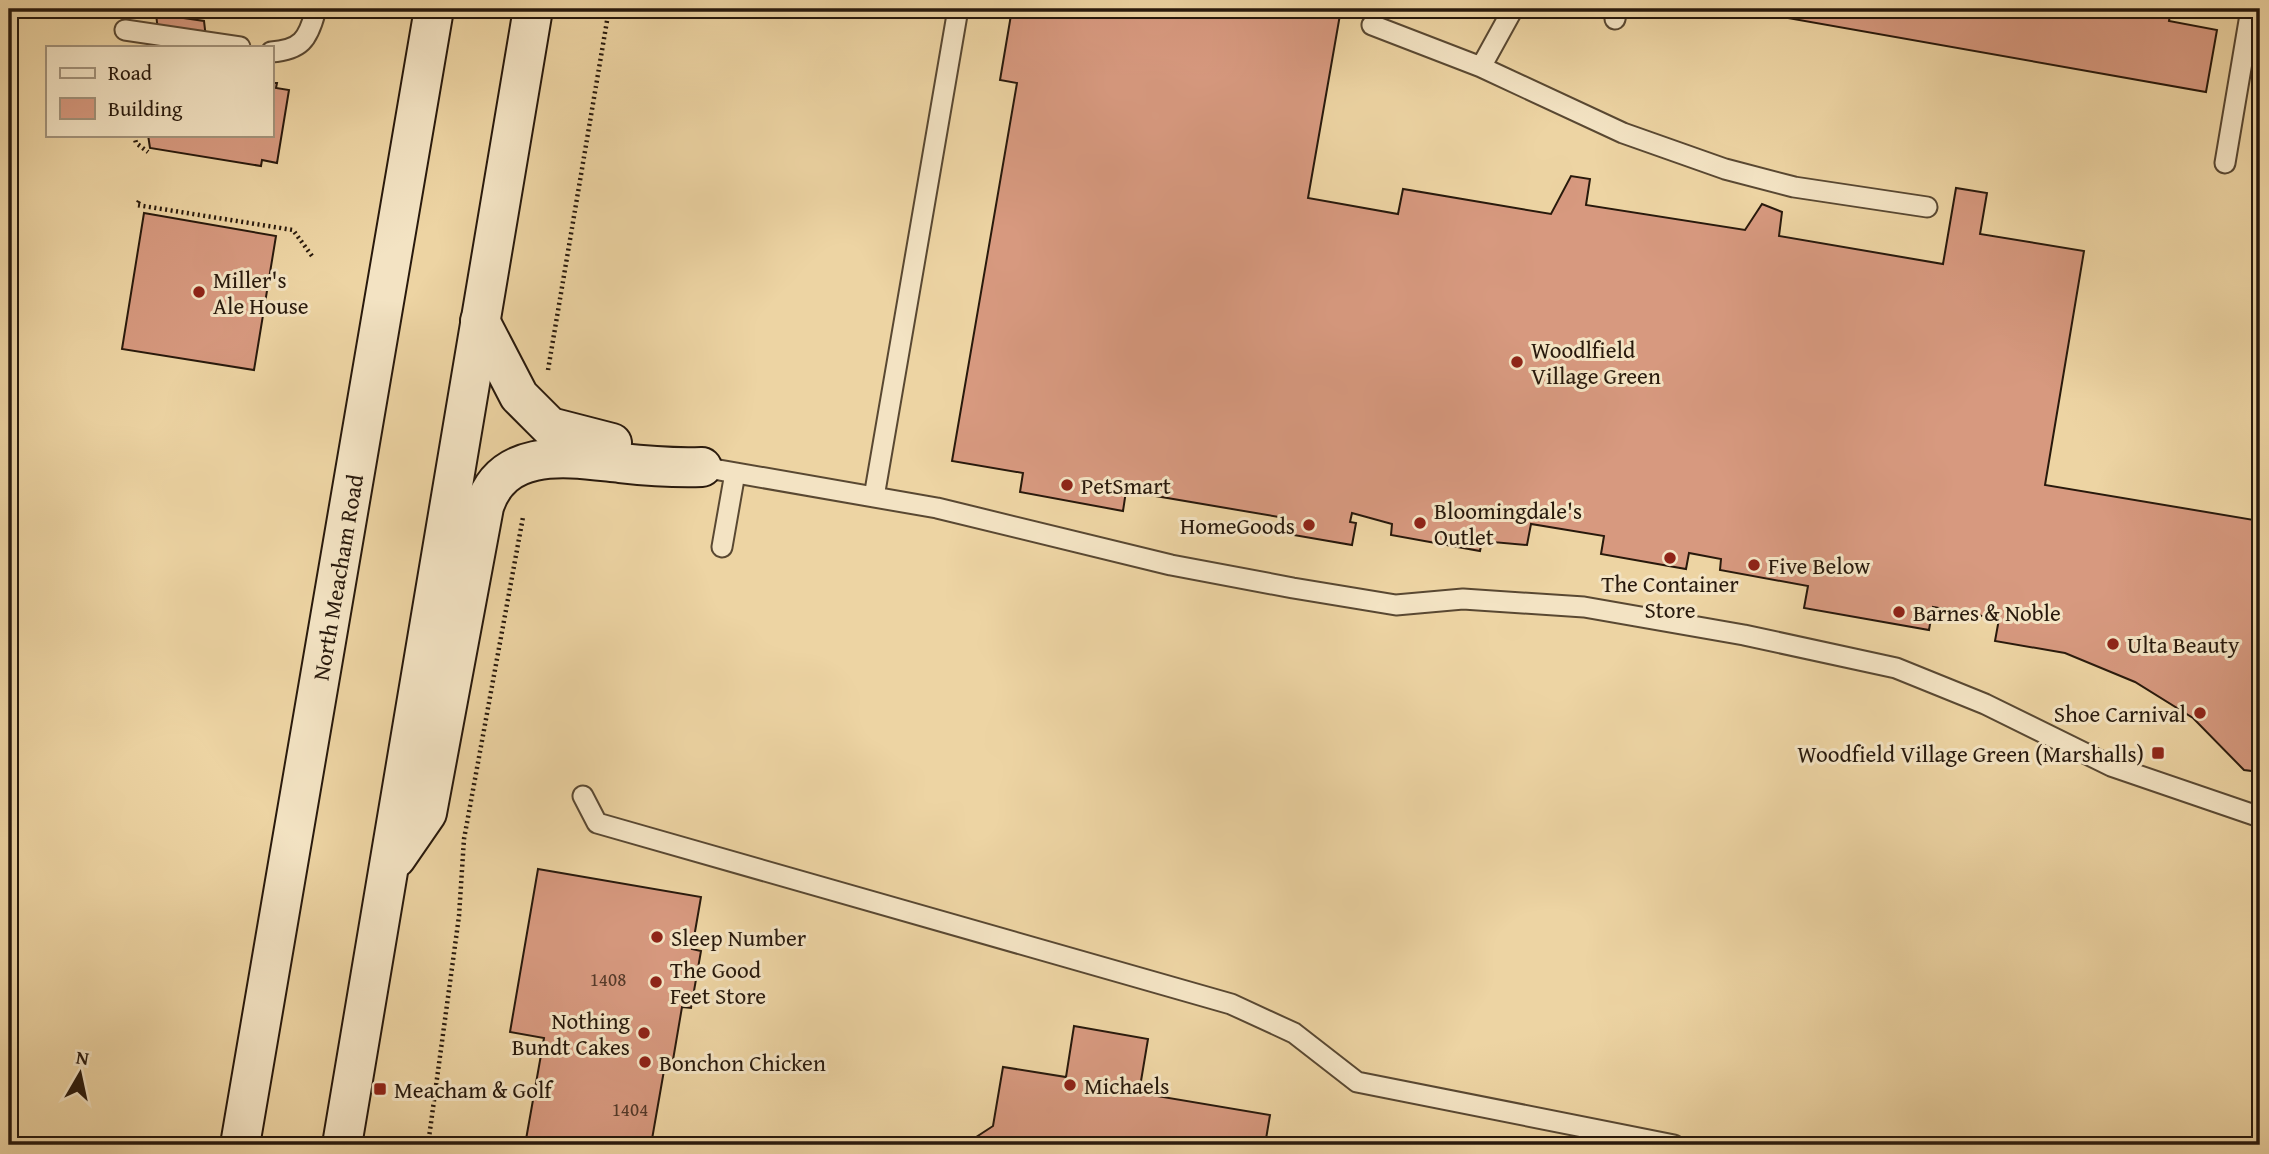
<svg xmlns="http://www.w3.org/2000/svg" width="2269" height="1154" font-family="'Gentium Book Plus',serif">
  <rect width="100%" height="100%" fill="#edd4a3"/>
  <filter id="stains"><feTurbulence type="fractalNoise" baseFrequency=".00286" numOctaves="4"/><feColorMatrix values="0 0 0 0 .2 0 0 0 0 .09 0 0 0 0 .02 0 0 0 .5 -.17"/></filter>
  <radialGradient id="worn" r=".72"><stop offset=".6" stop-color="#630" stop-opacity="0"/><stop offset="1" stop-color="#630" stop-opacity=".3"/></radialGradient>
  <!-- building -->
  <path fill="#d7997f" stroke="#28190c" stroke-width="2" d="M1012,9H1341L1308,198L1398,214L1403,189L1551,214L1571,176L1590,179L1586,205L1745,230L1762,204L1782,212L1779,236L1943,264L1956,188L1987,193L1980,234L2084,251L2045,485L2260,521V772L2244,770L2193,718L2135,682L2065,653L1995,641L1999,619L1933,607L1929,630L1804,608L1808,586L1720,570L1721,559L1689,553L1686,569L1601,554L1604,536L1531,524L1527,545L1482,541L1480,551L1391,535L1392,524L1352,513L1350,522L1356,523L1352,545L1282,533L1285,518L1126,491L1123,511L1020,492L1023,473L952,461L1017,83L1000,80Z
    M1699,9H2171L2169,21L2217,30L2206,92L1743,10L1742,16Z
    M156,14L204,21L207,47H160Z
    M271,83H277L276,88L289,90L277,163L262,160L261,166L150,148L148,135H271Z
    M144,213L276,236L254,370L122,349Z
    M538,869L701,897L692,949L701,951L691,1008L682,1007L673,1060L666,1059L651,1145H525L544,1038L510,1032Z
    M1074,1026L1148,1039L1139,1093L1270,1115L1265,1145H964L993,1126L1003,1067L1066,1077Z"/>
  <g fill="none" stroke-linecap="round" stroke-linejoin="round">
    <defs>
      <path id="service" d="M1615,19L1617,9
        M1372,25L1481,67L1623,133L1725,169L1794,187L1927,207
        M125,30L240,47
        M271,52C301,50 308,39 315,13L312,9
        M1481,67L1513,9
        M2225,163L2251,9
        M702,467L937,508L1171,565L1293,588L1396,605L1463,599L1584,607L1744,635L1896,668L1985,704L2111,766L2260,817
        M874,497L958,9
        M722,547L735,473
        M583,796L597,823L1231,1004L1294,1033L1357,1082L1674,1145"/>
      <g id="secondary">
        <path d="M480,321L519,396L550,427L612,443"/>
        <path d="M396,858L427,813L484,507C503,445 571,458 620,463C647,466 674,468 702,467"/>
        <path id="s1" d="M240,1145L434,9"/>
        <path d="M342,1145L533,9"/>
      </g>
    </defs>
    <!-- service casing -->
    <use href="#service" stroke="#594832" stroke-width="23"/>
    <!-- secondary casing -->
    <use href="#secondary" stroke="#28190c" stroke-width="42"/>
    <!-- path -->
    <path stroke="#28190c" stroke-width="4.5" stroke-dasharray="2 3.5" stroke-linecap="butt" d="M134,135L136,143L148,152
      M139,201L137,205L293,230L312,256
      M548,370L609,9
      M428,1145L459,916L464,839L523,517"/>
    <!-- service -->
    <use href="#service" stroke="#f3e3c3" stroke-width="19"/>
    <!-- secondary -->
    <use href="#secondary" stroke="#f3e3c3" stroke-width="38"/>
  </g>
  <!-- markers -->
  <g fill="#8f2418" stroke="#f3e3c3" stroke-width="2.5">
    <circle cx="199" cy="292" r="7"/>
    <circle cx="1517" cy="362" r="7"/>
    <circle cx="1067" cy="485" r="7"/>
    <circle cx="1420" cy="523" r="7"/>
    <circle cx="1309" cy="525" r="7"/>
    <circle cx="1670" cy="558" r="7"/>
    <circle cx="1754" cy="565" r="7"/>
    <circle cx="1899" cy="612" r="7"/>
    <circle cx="2113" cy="644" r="7"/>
    <circle cx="2200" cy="713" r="7"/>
    <rect x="2151" y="746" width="14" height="14" rx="3.5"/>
    <circle cx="657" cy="937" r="7"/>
    <circle cx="656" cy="982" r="7"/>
    <circle cx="644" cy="1033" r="7"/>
    <circle cx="645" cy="1062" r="7"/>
    <circle cx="1070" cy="1085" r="7"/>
    <rect x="373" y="1082" width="14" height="14" rx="3.5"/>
  </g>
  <g text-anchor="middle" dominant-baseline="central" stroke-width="6" stroke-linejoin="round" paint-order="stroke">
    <!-- number labels -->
    <g font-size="19" fill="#543929">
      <text x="608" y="979">1408</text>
      <text x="630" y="1109">1404</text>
    </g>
    <!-- poi labels -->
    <g font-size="23" fill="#28190c" stroke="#f3e3c3" text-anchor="start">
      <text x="213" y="279">Miller's<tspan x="213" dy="26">Ale House</tspan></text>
      <text x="1531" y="349">Woodlfield<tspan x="1531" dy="26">Village Green</tspan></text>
      <text x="1081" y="485">PetSmart</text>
      <text x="1434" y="510">Bloomingdale's<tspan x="1434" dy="26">Outlet</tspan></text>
      <text x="1295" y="525" text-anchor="end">HomeGoods</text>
      <text x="1768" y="565">Five Below</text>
      <text x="1670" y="583" text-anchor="middle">The Container<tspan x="1670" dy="26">Store</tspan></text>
      <text x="1913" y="612">Barnes &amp; Noble</text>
      <text x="2127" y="644">Ulta Beauty</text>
      <text x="2186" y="713" text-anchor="end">Shoe Carnival</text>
      <text x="2144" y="753" text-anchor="end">Woodfield Village Green (Marshalls)</text>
      <text x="671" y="937">Sleep Number</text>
      <text x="670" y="969">The Good<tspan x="670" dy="26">Feet Store</tspan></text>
      <text x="630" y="1020" text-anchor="end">Nothing<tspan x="630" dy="26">Bundt Cakes</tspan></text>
      <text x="659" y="1062">Bonchon Chicken</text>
      <text x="1084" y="1085">Michaels</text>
      <text x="394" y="1089">Meacham &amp; Golf</text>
    </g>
    <!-- street labels -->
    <g font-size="23" fill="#28190c" stroke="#f3e3c3">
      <text stroke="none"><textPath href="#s1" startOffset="576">North Meacham Road</textPath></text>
    </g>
  </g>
  <!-- margin -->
  <rect width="2269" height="1154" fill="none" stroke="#edd4a3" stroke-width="35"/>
  <rect x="10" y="10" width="2248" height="1133" fill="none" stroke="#28190c" stroke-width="3.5"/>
  <rect x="18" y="18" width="2234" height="1119" fill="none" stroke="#28190c" stroke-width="2"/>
  <!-- legend -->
  <rect x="46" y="46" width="228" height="91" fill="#f3e3c3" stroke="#a2927a" stroke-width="2"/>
  <rect x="60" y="68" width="35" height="10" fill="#f3e3c3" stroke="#a2927a" stroke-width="2"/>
  <text x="108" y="80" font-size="21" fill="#28190c">Road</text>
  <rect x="60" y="98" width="35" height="21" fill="#d7997f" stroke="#a2927a" stroke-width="2"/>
  <text x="108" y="116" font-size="21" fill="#28190c">Building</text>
  <!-- north arrow -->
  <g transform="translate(80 1074) rotate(9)" stroke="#f3e3c3" stroke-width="5" paint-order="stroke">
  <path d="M0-5L12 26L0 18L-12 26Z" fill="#28190c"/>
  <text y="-10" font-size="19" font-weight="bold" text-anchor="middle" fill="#28190c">N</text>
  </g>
  <rect width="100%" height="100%" filter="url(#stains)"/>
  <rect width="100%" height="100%" fill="url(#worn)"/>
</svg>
